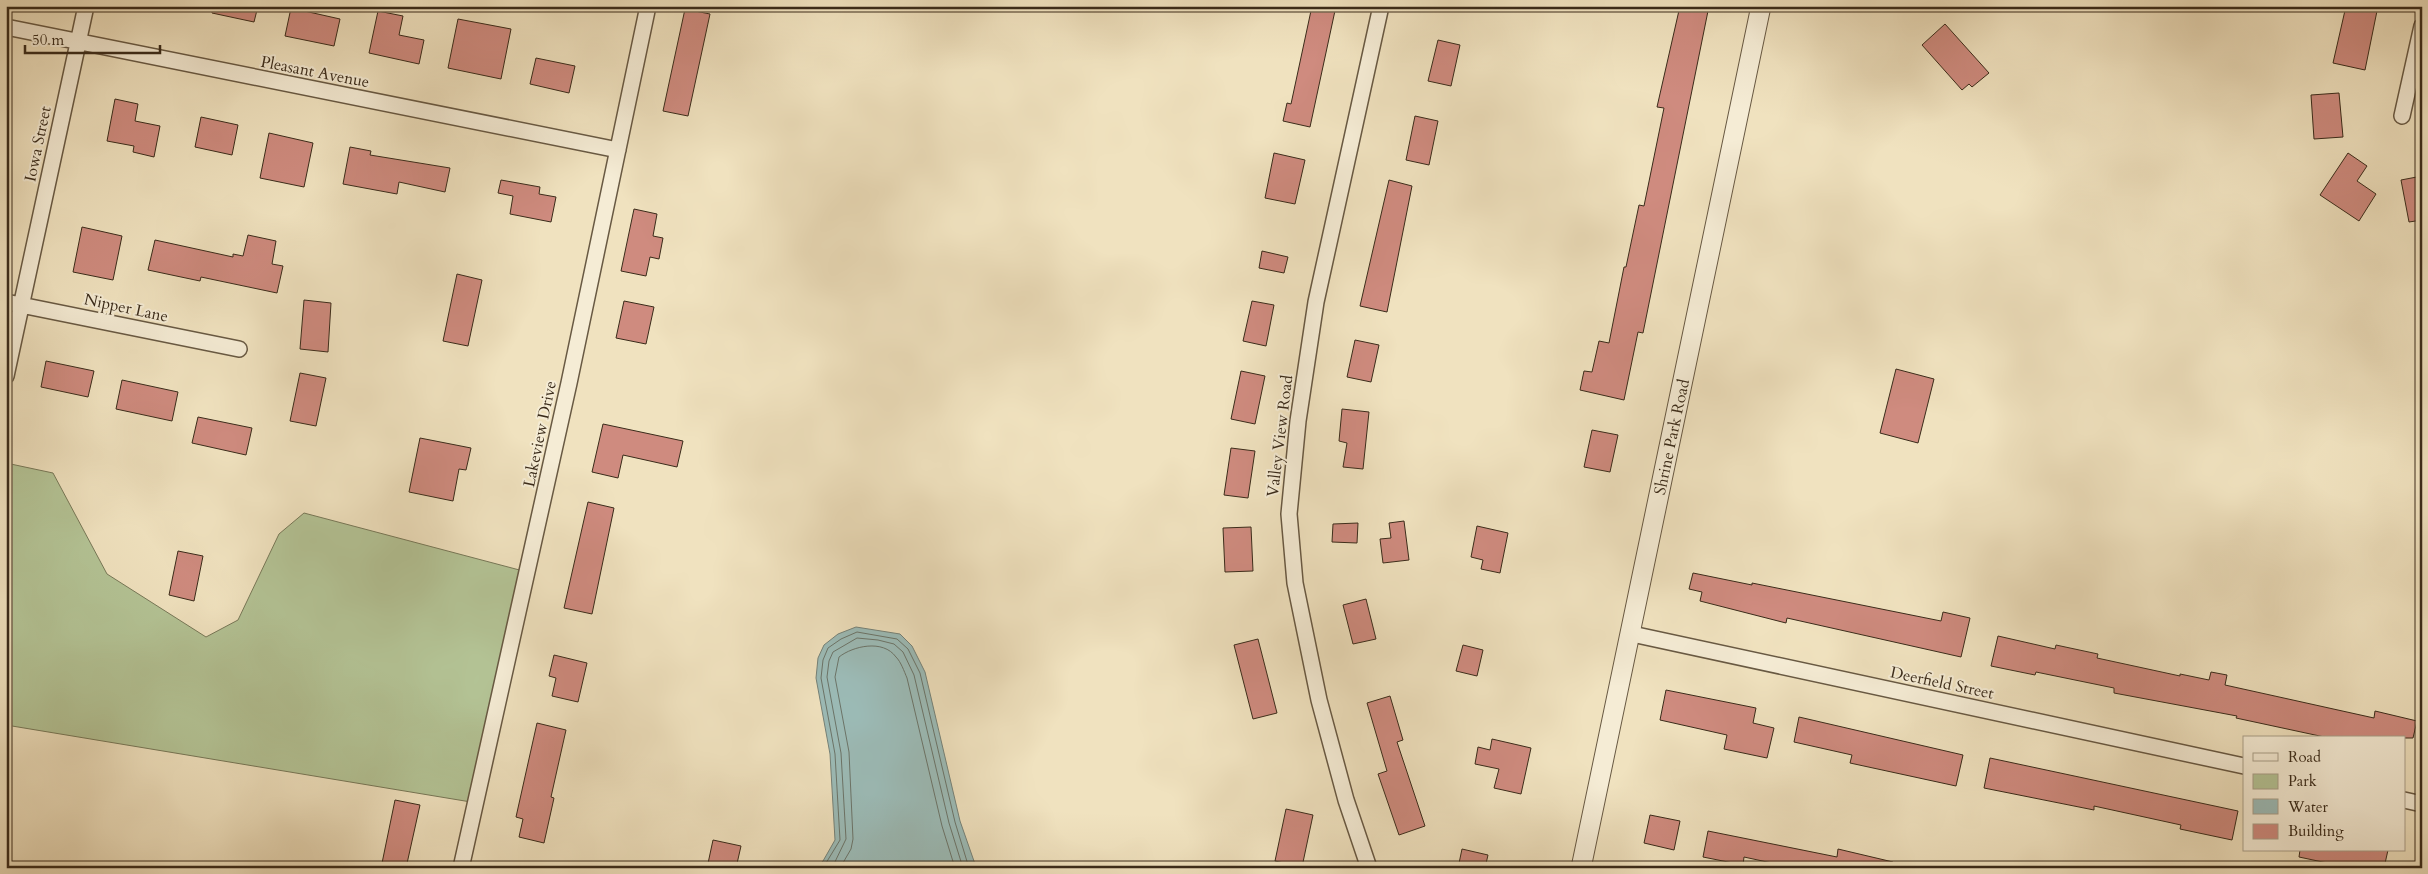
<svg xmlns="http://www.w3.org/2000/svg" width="2428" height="874" font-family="Cardo,serif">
  <rect width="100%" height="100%" fill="#f0e2bf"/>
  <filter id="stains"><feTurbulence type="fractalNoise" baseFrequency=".004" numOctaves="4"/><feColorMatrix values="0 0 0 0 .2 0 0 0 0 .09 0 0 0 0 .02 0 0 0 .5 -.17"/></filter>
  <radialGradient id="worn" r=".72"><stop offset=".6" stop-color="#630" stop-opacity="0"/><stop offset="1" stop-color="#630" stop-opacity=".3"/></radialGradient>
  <!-- green -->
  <path fill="#b4c496" stroke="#777858" d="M6,463L53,473L107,574L206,637L238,620L279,534L304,513L527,572L477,803L6,725Z"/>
  <!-- water -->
  <path fill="#9cbcb8" stroke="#758279" d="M856,627L900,634L912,646L925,672L960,821L975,864L974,868H815L823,861L835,840L830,754L816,678L818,658L824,645L838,634Z"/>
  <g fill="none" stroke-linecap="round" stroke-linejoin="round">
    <!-- shore -->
    <path stroke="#6b7469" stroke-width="1" d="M823,868L840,840L835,754L821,678L823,660L828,648L841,639L857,632L897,639L908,649L920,673L955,822L969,868
      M832,868L846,839L841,753L827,677L829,661L833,652L857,638L878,640L894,644L903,652L914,675L949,823L963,868
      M840,868L851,849L853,839L849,752L835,677L839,657C853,646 883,639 896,657C901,662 904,671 907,678L942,826L955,868"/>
  </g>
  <!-- building -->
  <path fill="#cf8b7f" stroke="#3a2b1a" d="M212,6H258L254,22L212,13Z
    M1312,6H1336L1310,127L1283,121L1287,103L1291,104Z
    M1680,6H1709L1643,333L1638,332L1624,400L1580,390L1584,371L1592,372L1599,341L1609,343L1624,267H1626L1639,205L1644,206L1664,108L1657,107Z
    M2346,6H2378L2365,70L2333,63Z
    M291,8L340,19L334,46L285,36Z
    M685,9L710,14L688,116L663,111Z
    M378,11L403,16L399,35L424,40L419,64L369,53Z
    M458,19L511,29L501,79L448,68Z
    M1945,24L1989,73L1972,87L1969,84L1962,90L1922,45Z
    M1438,40L1460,45L1451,86L1428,81Z
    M536,58L575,66L569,93L530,84Z
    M2339,93L2343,137L2314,139L2311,95Z
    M115,99L138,104L135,121L160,126L154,157L133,152L134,146L107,141Z
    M1415,116L1438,121L1429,165L1406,160Z
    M201,117L238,125L232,155L195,147Z
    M269,133L313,143L304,187L260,178Z
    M350,147L371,151L370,155L450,168L445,192L399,182L397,194L343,184Z
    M1274,153L1305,160L1295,204L1265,198Z
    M2348,153L2367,166L2357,181L2376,194L2359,221L2320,195Z
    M2422,176V220L2409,222L2401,180Z
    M501,180L540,187L539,194L556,197L551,222L510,214L513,196L498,193Z
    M1389,180L1412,186L1387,312L1360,306Z
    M634,209L657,214L653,236L663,238L659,259L650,257L646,276L621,271Z
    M82,227L122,236L113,280L73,272Z
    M248,235L276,241L272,264L283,266L277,293L201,277L200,281L148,270L155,240L233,257V254L243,256Z
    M1262,251L1288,257L1284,273L1259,268Z
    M457,274L482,280L468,346L443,341Z
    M304,300L331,303L328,352L300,349Z
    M624,301L654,307L646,344L616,338Z
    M1252,301L1274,305L1266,346L1243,341Z
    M1355,340L1379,345L1371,382L1347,377Z
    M46,361L94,371L88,397L41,387Z
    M1896,369L1934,379L1918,443L1880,433Z
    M1241,371L1265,376L1255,424L1231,419Z
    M300,373L326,378L316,426L290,421Z
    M122,380L178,392L172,421L116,409Z
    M1342,409L1369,412L1363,469L1343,467L1347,443L1339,441Z
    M198,417L252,428L246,455L192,443Z
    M603,424L683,441L677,467L623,455L618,478L592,472Z
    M1592,430L1618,435L1610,472L1584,467Z
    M420,438L471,448L466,470L459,469L453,501L409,492Z
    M1231,448L1255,451L1248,498L1224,495Z
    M588,502L614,508L592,614L564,608Z
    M1404,521L1409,560L1383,563L1380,539L1391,538L1389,523Z
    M1358,523L1357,543L1332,542L1333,524Z
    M1477,526L1508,533L1500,573L1481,569L1483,560L1471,557Z
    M1251,527L1253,571L1225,572L1223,528Z
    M178,551L203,556L194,601L169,595Z
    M1693,573L1752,585V583L1941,621L1943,612L1970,618L1961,657L1787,618L1786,623L1700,601L1702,592L1689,589Z
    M1366,599L1376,639L1353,644L1343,605Z
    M1998,636L2055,649L2056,645L2098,654L2097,658L2180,676V674L2209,680L2211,672L2227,675L2225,685L2374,718L2375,711L2417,721L2413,738H2329L2236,718L2237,716L2114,693V688L2036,672L2035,675L1991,666Z
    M1258,639L1277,713L1253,719L1234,645Z
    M1463,645L1483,650L1477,676L1456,671Z
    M554,655L587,663L578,702L552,696L556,678L549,676Z
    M1666,690L1756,708L1753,723L1774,728L1767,758L1724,749L1727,735L1660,720Z
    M1390,696L1403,740L1397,742L1425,826L1399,835L1378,774L1387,771L1367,703Z
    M1799,717L1963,755L1956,786L1850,763L1852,755L1794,742Z
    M537,723L566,730L551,797L554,798L544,843L519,837L523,819L516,817Z
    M1492,739L1531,748L1521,794L1494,788L1499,769L1475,764L1478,747L1490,750Z
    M1990,758L2238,811L2232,840L2180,829L2181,825L2094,806V810L1984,788Z
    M395,800L420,805L406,868H381Z
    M1286,809L1313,815L1302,867L1275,861Z
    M1650,815L1680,821L1674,850L1644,843Z
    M1708,831L1837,857L1838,849L1893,862L1892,868H1780L1781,865L1744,857L1743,865L1703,857Z
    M713,840L741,846L736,868H707Z
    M1462,849L1488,855L1485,868H1458Z
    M2300,850H2388L2384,868H2351L2299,857Z"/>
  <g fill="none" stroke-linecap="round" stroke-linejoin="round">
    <defs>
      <path id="minor" d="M6,27L618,150
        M2402,116L2422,26
        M6,302L239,349
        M6,376L86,6
        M1632,634L2244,766
        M2404,800L2422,804
        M461,868L569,383L648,6
        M1369,868L1346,800L1319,700L1295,583L1289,514L1298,421L1316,302L1381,6"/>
      <path id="tertiary" d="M1581,868L1761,6"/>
    </defs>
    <!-- minor casing -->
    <use href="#minor" stroke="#685943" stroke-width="18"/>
    <!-- tertiary casing -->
    <use href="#tertiary" stroke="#685943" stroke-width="21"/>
    <!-- minor -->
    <use href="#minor" stroke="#f5ecd5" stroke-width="15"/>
    <!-- tertiary -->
    <use href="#tertiary" stroke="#f5ecd5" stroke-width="19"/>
  </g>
  <g text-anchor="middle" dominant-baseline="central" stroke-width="4" stroke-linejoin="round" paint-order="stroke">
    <!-- street labels -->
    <g font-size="16" fill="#3a2b1a" stroke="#f5ecd5">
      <text transform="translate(315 72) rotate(11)">Pleasant Avenue</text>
      <text transform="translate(38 144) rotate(-78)">Iowa Street</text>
      <text transform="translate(126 308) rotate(12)">Nipper Lane</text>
      <text transform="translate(540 434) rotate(-78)">Lakeview Drive</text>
      <text transform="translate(1280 436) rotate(-83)">Valley View Road</text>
      <text transform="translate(1672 437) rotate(-78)">Shrine Park Road</text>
      <text transform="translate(1942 683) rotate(12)">Deerfield Street</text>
    </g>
  </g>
  <!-- margin -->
  <rect width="2428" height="874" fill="none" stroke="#f0e2bf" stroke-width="25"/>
  <rect x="8" y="8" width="2413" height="859" fill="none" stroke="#3a2b1a" stroke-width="2.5"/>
  <rect x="12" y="12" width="2403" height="849" fill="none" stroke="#3a2b1a"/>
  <!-- legend -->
  <rect x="2243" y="736" width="162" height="115" fill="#f5ecd5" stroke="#aa9f8a"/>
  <rect x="2253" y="753" width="25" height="8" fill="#f5ecd5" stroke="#aa9f8a"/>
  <text x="2288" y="762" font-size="15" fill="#3a2b1a">Road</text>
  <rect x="2253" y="774" width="25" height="15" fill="#b4c496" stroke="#aa9f8a"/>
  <text x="2288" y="786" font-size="15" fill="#3a2b1a">Park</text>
  <rect x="2253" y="799" width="25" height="15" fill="#9cbcb8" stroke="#aa9f8a"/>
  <text x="2288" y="812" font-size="15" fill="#3a2b1a">Water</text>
  <rect x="2253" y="824" width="25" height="15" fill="#cf8b7f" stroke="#aa9f8a"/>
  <text x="2288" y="836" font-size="15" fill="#3a2b1a">Building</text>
  <!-- scale -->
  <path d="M25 45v8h135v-8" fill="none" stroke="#3a2b1a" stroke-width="2.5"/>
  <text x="32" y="45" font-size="15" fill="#3a2b1a" stroke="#f5ecd5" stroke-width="4" paint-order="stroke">50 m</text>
  <rect width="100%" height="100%" filter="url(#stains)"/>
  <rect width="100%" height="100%" fill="url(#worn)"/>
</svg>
